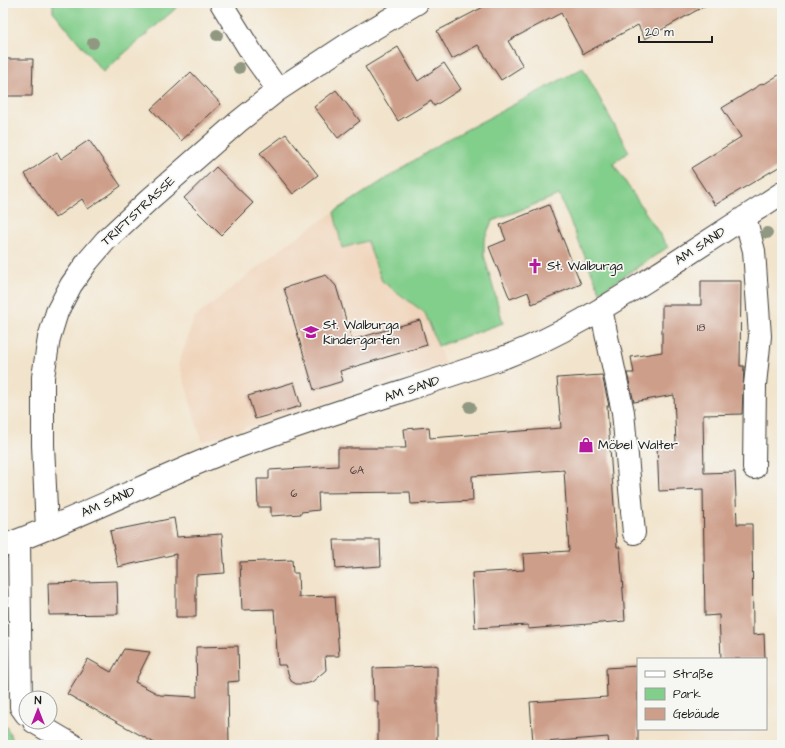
<svg xmlns="http://www.w3.org/2000/svg" width="785" height="748" font-family="'Architects Daughter',sans-serif">
  <rect width="100%" height="100%" fill="#f6f6f2"/>
  <filter id="ink" filterUnits="userSpaceOnUse"><feTurbulence type="fractalNoise" baseFrequency=".025" numOctaves="2"/><feDisplacementMap in="SourceGraphic" scale="8" xChannelSelector="R" yChannelSelector="G"/><feConvolveMatrix kernelMatrix="1 2 1 2 8 2 1 2 1" color-interpolation-filters="sRGB"/></filter>
  <filter id="wash" filterUnits="userSpaceOnUse"><feTurbulence type="fractalNoise" baseFrequency=".012" numOctaves="4" result="noise"/><feDisplacementMap in="SourceGraphic" scale="16" xChannelSelector="R" yChannelSelector="G"/><feGaussianBlur stdDeviation="0.9" result="paint"/><feColorMatrix in="noise" values="0 0 0 0 0 0 0 0 0 0 0 0 0 0 0 0 0 1.4 0 .05"/><feComposite in="paint" operator="in"/></filter>
  <g filter="url(#wash)">
    <rect width="100%" height="100%" fill="#f2e4cc"/>
    <!-- built -->
    <path fill="#f0d5bc" d="M334,212L342,247L367,241L382,281L425,313L445,364L202,442L179,363L194,318L291,241Z"/>
    <!-- green -->
    <path fill="#82ce8b" stroke="#4f7554" d="M53,3H182L103,72L53,11Z
      M583,68L629,152L613,163L668,247L600,292L559,195L492,221L484,240V255L503,323L438,346L425,313L382,281L367,241L342,248L334,212L443,142Z
      M3,721L16,745H3Z"/>
    <g id="blocks">
      <!-- building -->
      <path fill="#cd9e89" d="M491,3H710L645,39L638,25L583,54L561,13L508,41L523,66L501,80L478,45L452,59L437,31Z
        M398,47L418,81L444,63L461,89L434,106L431,101L398,121L365,67Z
        M3,59H33L32,96H3Z
        M191,72L221,104L181,141L151,109Z
        M782,73V165L715,205L691,168L741,137L722,108L763,83L764,84Z
        M336,90L360,121L338,138L314,107Z
        M286,134L318,175L293,194L260,153Z
        M89,140L121,186L88,209L82,199L55,218L25,174L57,152L61,159Z
        M216,167L253,203L221,235L184,198Z
        M549,205L581,284L532,304L528,292L510,299L489,247L506,240L500,225Z
        M326,275L336,286L352,340L420,320L427,345L340,371L343,381L314,390L284,288Z
        M701,281H741L740,366H744L742,414L703,415L704,473L735,472L737,524H752L753,635L764,634L765,659H721L719,615L705,616L703,489L659,491L657,445L676,444L674,395L634,402L627,373H634L631,357L662,352V305H701Z
        M602,375L609,406H607L617,547H620L625,621L528,629V625L475,628L472,573L524,570L523,554L569,551L564,470L472,476L473,501L411,504L410,492L318,493L319,510L301,512V514L271,516V507H258L257,479H269V470L338,466V448H406L404,429L429,427L430,438L561,428L557,378Z
        M294,382L301,406L255,419L248,396Z
        M174,518L177,537L222,534L225,573L196,575V617H176V554L118,567L110,531Z
        M334,540H380L381,566L336,569Z
        M292,560L293,573H298L299,597L335,596L339,656H325L326,670L312,682L305,684H296L291,681L285,665H278L274,609L242,610L240,562Z
        M117,581L118,614L49,615L48,583Z
        M238,646L239,681L228,682L229,745H158L67,694L88,659L111,672L124,649L150,652L135,682L160,695L197,697L196,647Z
        M432,666L437,667V745H378V701H374L373,668Z
        M638,666V745H609L608,737L533,743L530,702L607,697L606,668Z"/>
    </g>
  </g>
  <g filter="url(#ink)">
    <use href="#blocks" fill-opacity="0" stroke="#3c3a36" stroke-width="1"/>
    <g fill="none" stroke-linecap="round" stroke-linejoin="round">
      <defs>
        <path id="minor" d="M221,3L253,55L278,90
          M745,217L754,251L760,336L755,385L754,468
          M601,309L623,412L634,533
          M47,529L43,445V377L49,338L57,312L71,285L88,261L106,240L151,198L238,122L278,90L351,42L417,3
          M19,540L21,707L26,714
          M3,546C85,516 162,475 243,445C330,413 418,387 505,357C563,335 615,301 667,268C705,243 744,218 782,193
          M34,722L73,745"/>
      </defs>
      <!-- minor casing -->
      <use href="#minor" stroke="#3c3a36" stroke-width="24"/>
      <!-- minor -->
      <use href="#minor" stroke="#fff" stroke-width="22"/>
    </g>
    <!-- trees -->
    <g fill="#909881">
      <circle cx="217" cy="35" r="6"/>
      <circle cx="93" cy="43" r="6"/>
      <circle cx="239" cy="68" r="6"/>
      <circle cx="767" cy="233" r="6"/>
      <circle cx="470" cy="407" r="6"/>
    </g>
  </g>
  <!-- icons -->
  <defs>
    <symbol id="church-bare" viewBox="-9 -9 18 18"><path d="M-1.2-6h2.4v3.5h3.3v2.4h-3.3V6h-2.4V-.1h-3.3v-2.4h3.3Z" fill="#b5179e" stroke="#f6f6f2" stroke-width="2.5" paint-order="stroke"/></symbol>
    <symbol id="school-bare" viewBox="-9 -9 18 18"><path d="M0-5L7-2L0 1L-7-2ZM-4 1L0 2.5L4 1V4Q0 6-4 4Z" fill="#b5179e" stroke="#f6f6f2" stroke-width="2.5" paint-order="stroke"/></symbol>
    <symbol id="shop-bare" viewBox="-9 -9 18 18"><path d="M-5-2.5h2.3a2.7 3.5 0 0 1 5.4 0H5L5.5 6h-11ZM-1.5-2.5h3a1.5 2.3 0 0 0-3 0Z" fill="#b5179e" stroke="#f6f6f2" stroke-width="2.5" paint-order="stroke"/></symbol>
  </defs>
  <g fill-rule="evenodd">
    <use href="#church-bare" x="524" y="255" width="22" height="22"/>
    <use href="#school-bare" x="300" y="321" width="22" height="22"/>
    <use href="#shop-bare" x="575" y="434" width="22" height="22"/>
  </g>
  <g text-anchor="middle" dominant-baseline="central" stroke-width="3.5" stroke-linejoin="round" paint-order="stroke">
    <!-- number labels -->
    <g font-size="11" fill="#483c37">
      <text x="701" y="327">18</text>
      <text x="357" y="470">6A</text>
      <text x="294" y="493">6</text>
    </g>
    <!-- street labels -->
    <g font-size="13" fill="#1c1c1c" stroke="#f6f6f2">
      <text transform="translate(138 211) rotate(-43)">TRIFTSTRASSE</text>
      <text transform="translate(700 246) rotate(-33)">AM SAND</text>
      <text transform="translate(412 389) rotate(-18)">AM SAND</text>
      <text transform="translate(108 502) rotate(-24)">AM SAND</text>
    </g>
    <!-- poi labels -->
    <g font-size="13" fill="#1c1c1c" stroke="#f6f6f2" text-anchor="start">
      <text x="547" y="266">St. Walburga</text>
      <text x="323" y="325">St. Walburga<tspan x="323" dy="15">Kindergarten</tspan></text>
      <text x="598" y="445">Möbel Walter</text>
    </g>
  </g>
  <!-- margin -->
  <rect width="785" height="748" fill="none" stroke="#f6f6f2" stroke-width="16"/>
  <!-- legend -->
  <rect x="637" y="658" width="130" height="72" fill="#f6f6f2" stroke="#9f9f9c"/>
  <rect x="645" y="671" width="20" height="6" fill="#ffffff" stroke="#9f9f9c"/>
  <text x="673" y="678" font-size="12" fill="#1c1c1c">Straße</text>
  <rect x="645" y="688" width="20" height="12" fill="#82ce8b" stroke="#9f9f9c"/>
  <text x="673" y="698" font-size="12" fill="#1c1c1c">Park</text>
  <rect x="645" y="708" width="20" height="12" fill="#cd9e89" stroke="#9f9f9c"/>
  <text x="673" y="718" font-size="12" fill="#1c1c1c">Gebäude</text>
  <!-- north arrow -->
  <g transform="translate(38 710)"><circle r="19" fill="#f6f6f2" stroke="#9f9f9c"/>
  <path d="M0-3L7 15L0 10L-7 15Z" fill="#b5179e"/>
  <text y="-6" font-size="11" font-weight="bold" text-anchor="middle" fill="#1c1c1c">N</text>
  </g>
  <!-- scale -->
  <path d="M639 36v6h73v-6" fill="none" stroke="#1c1c1c" stroke-width="2"/>
  <text x="645" y="36" font-size="12" fill="#1c1c1c" stroke="#f6f6f2" stroke-width="3" paint-order="stroke">20 m</text>
</svg>
